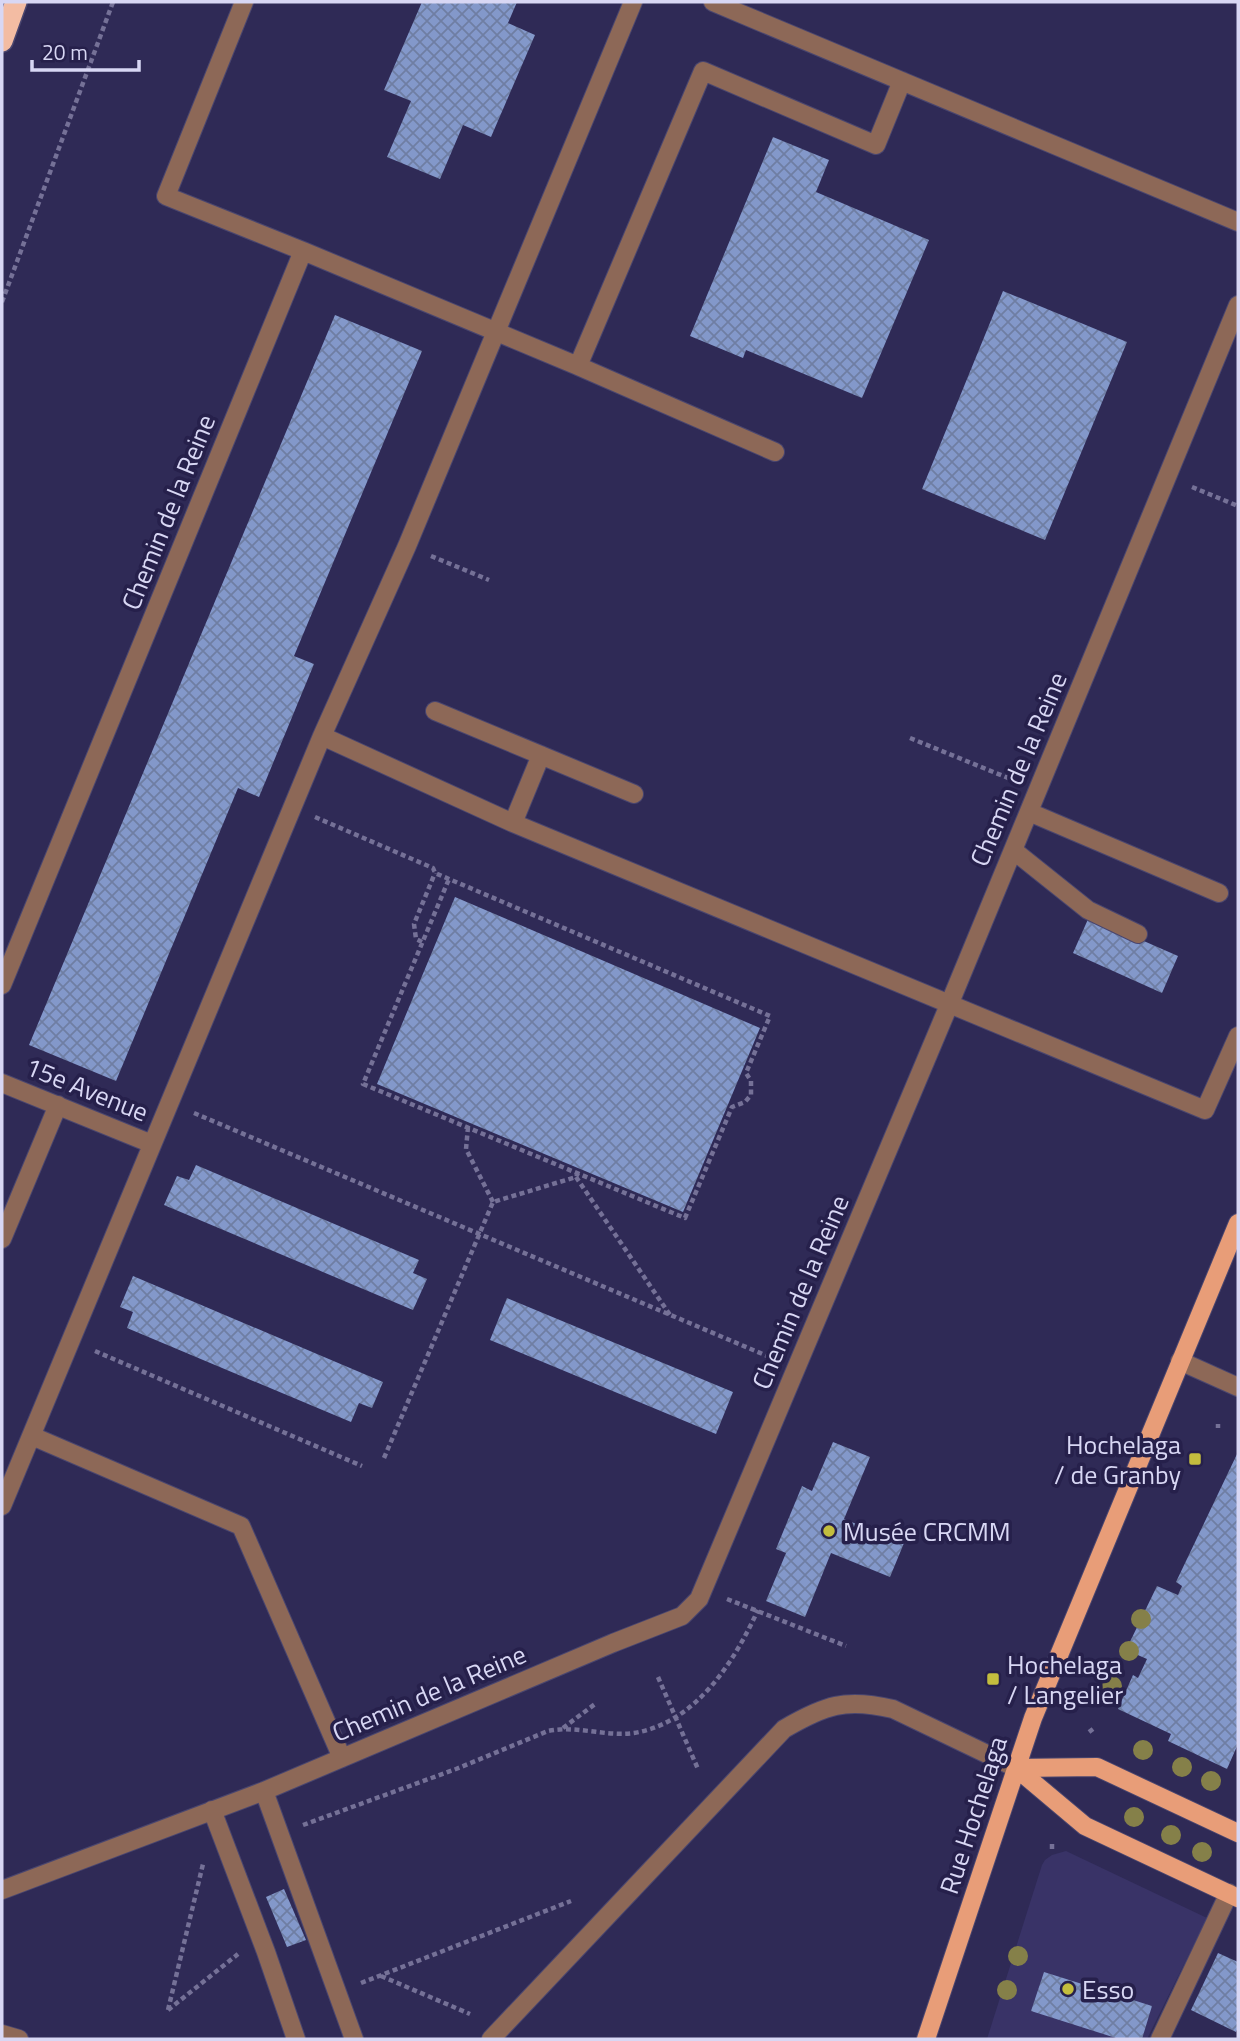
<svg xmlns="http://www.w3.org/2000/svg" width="1240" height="2041" font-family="'Titillium Web',sans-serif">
  <defs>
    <pattern id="building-cross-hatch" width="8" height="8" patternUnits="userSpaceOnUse" patternTransform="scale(1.75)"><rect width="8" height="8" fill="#8398ca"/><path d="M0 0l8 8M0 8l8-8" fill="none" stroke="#6f7ea3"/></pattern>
  </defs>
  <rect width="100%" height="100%" fill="#2f2a56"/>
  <!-- built -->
  <path fill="#393367" d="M1066,1851L1207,1918L1147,2039H987L1042,1865L1045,1860L1052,1855Z"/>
  <!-- building -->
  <path fill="url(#building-cross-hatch)" d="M422,2H517L508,23L535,35L491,137L463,125L440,179L387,157L411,101L384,90Z
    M773,137L829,160L816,192L929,240L862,398L746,350L743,358L690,336Z
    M1003,291L1127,342L1045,540L922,489Z
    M335,315L422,351L294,656L314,664L259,797L238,788L116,1081L29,1045Z
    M455,897L760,1028L683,1212L377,1084Z
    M1089,917L1178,956L1162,993L1073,953Z
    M196,1165L419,1260L413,1273L427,1279L413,1310L164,1205L177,1176L189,1180Z
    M133,1276L383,1382L372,1408L359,1403L351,1422L127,1328L133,1312L120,1307Z
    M507,1298L733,1392L716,1434L490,1340Z
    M833,1442L870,1457L844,1519L904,1543L890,1577L831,1553L805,1617L766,1601L786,1553L776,1549L802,1486L812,1491Z
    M1238,1452V1744L1227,1769L1168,1741L1171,1734L1118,1709L1133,1675L1138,1678L1147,1659L1126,1650L1157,1586L1178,1595L1182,1586L1176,1582Z
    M284,1889L306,1940L287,1947L266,1897Z
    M1218,1953L1238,1962V2027L1236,2032L1191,2010Z
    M1044,1972L1152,2006L1142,2039H1119L1031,2011Z"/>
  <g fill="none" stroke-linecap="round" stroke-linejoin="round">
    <defs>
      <path id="minor" d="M244,2L166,196L303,251
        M713,2L1238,222
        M578,366L775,452
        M435,711L634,794
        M322,736L513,823L1205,1110L1238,1036
        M1029,812L1219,893
        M513,823L541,755
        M1013,850L1088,910L1138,934
        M2,985L303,251L578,366L703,71L876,145L902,81
        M2,1083L152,1144
        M2,1239L58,1105
        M1180,1361L1238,1387
        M32,1436L241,1526L342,1758
        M2,1506L322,736L407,546L633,2
        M264,1791L354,2039
        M212,1810L266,1952L296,2039
        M2,1890L264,1791L613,1643L682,1616L699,1599L949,1005L1238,305
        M2,2034L19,2039
        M491,2039L784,1729C825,1705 845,1698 893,1709L1016,1768
        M1160,2039L1229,1893"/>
      <path id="major" d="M1016,1768L1085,1826L1238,1898
        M1016,1768L1097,1767L1238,1833
        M926,2039L1033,1718L1238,1223"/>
      <path id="highway" d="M2,41L16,2"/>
    </defs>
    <!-- minor casing -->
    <use href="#minor" stroke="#4a466f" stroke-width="20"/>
    <!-- major casing -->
    <use href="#major" stroke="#4a466f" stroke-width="20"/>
    <!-- highway casing -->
    <use href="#highway" stroke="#4a466f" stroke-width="24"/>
    <!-- path -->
    <path stroke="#757197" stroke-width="4.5" stroke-dasharray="5 3.5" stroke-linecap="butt" d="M2,302L113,2
      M1192,487L1238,506
      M431,556L489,580
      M910,738L1013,780
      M315,817L433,868L435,873L449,879L770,1016L746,1073L751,1081V1095L745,1102L732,1107L685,1218L363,1084L449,879
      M422,942L416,939L414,924L435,873
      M194,1113L772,1358
      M468,1127L466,1149L493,1202
      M576,1177L670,1315
      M95,1351L362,1466
      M1218,1424V1428
      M384,1458L493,1202L576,1177L578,1173
      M727,1599L846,1646
      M658,1677L698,1769
      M563,1728L595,1704
      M1089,1732L1093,1729
      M303,1825L456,1769L548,1731C577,1725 605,1737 634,1733C696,1723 734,1662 758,1610
      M1052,1844V1849
      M381,1976L470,2014
      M361,1983L571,1901
      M168,2010L203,1864
      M168,2010L238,1954"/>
    <!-- minor -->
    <use href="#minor" stroke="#8d6857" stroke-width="18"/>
    <!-- major -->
    <use href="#major" stroke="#e89d78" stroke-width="18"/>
    <!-- highway -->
    <use href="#highway" stroke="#f3bca3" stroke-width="21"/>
  </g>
  <!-- trees -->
  <g fill="#858049">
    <circle cx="1141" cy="1619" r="10"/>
    <circle cx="1129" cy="1651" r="10"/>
    <circle cx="1112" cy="1686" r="10"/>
    <circle cx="1143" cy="1750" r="10"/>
    <circle cx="1182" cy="1767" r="10"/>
    <circle cx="1211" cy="1781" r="10"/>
    <circle cx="1134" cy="1817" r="10"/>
    <circle cx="1171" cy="1835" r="10"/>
    <circle cx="1202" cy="1852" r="10"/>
    <circle cx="1018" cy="1956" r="10"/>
    <circle cx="1007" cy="1990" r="10"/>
  </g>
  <!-- markers -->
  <g fill="#c3bd3e" stroke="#26204b" stroke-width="2.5">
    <rect x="1188" y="1452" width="14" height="14" rx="3.5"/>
    <circle cx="829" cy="1531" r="7"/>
    <rect x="986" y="1672" width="14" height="14" rx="3.5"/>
    <circle cx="1068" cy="1989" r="7"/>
  </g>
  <g text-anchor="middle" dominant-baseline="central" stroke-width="7" stroke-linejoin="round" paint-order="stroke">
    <!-- street labels -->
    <g font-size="26" fill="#d8d7f4" stroke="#26204b">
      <text transform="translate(168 512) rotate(-68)">Chemin de la Reine</text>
      <text transform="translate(1018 769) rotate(-67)">Chemin de la Reine</text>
      <text transform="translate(87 1089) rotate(22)">15e Avenue</text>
      <text transform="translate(800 1292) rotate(-67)">Chemin de la Reine</text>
      <text transform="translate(429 1693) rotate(-23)">Chemin de la Reine</text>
      <text transform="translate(973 1815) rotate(-72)">Rue Hochelaga</text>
    </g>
    <!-- poi labels -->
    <g font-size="26" fill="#d8d7f4" stroke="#26204b" text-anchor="start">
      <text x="1181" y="1444" text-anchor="end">Hochelaga<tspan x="1181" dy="30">/ de Granby</tspan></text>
      <text x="843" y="1531">Musée CRCMM</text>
      <text x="1007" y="1664">Hochelaga<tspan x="1007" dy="30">/ Langelier</tspan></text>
      <text x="1082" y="1989">Esso</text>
    </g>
  </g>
  <!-- border -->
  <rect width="1240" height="2041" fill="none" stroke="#d8d7f4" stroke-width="7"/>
  <!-- scale -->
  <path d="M32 60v10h107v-10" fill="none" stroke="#d8d7f4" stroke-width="3.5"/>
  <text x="42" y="60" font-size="21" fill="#d8d7f4" stroke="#26204b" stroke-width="5" paint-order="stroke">20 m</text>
</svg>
